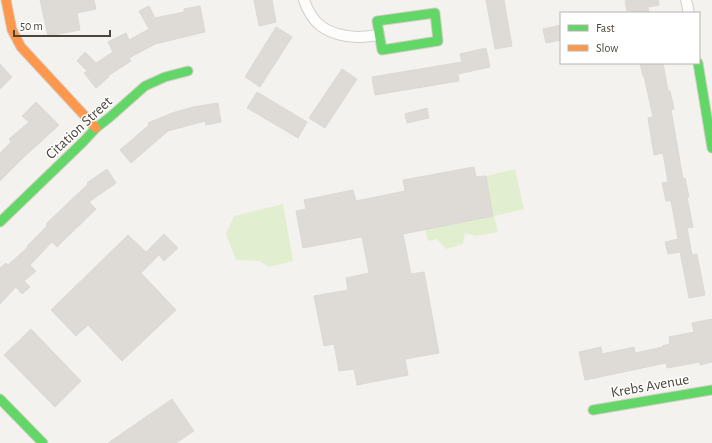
<svg xmlns="http://www.w3.org/2000/svg" width="712" height="443" font-family="'Alegreya Sans',sans-serif">
  <rect width="100%" height="100%" fill="#f4f2ee"/>
  <!-- green -->
  <path fill="#e1eecf" d="M515,169L524,209L494,216L498,232L476,236L465,233L463,244L446,249L437,239L428,241L425,229L493,216L486,176Z
    M283,204L293,261L269,267L259,261L236,260L226,234L234,216Z"/>
  <!-- building -->
  <path fill="#dedbd6" stroke="#dcd9d4" d="M40,0H94L96,9L77,13L80,30L48,36Z
    M254,0H272L276,22L259,26Z
    M486,0H504L512,46L495,49Z
    M630,0H658L659,5L648,7L649,13H632L631,10L627,11L625,1Z
    M149,6L155,18L184,12V9L200,6L205,32L155,44L129,58L131,61L108,76L109,77L96,88L84,73L87,71L77,61L85,52L96,63L113,52L108,42L126,33L129,40L149,29L139,11Z
    M561,25V40L546,43L543,29Z
    M276,27L292,37L260,87L245,77Z
    M486,48L490,67L458,74L459,81L375,95L372,77L462,62L460,54Z
    M640,63H663L668,91H670L674,109L671,110L683,179L685,178L689,197H687L693,227L687,228L692,255L697,254L705,295L689,298L680,252L668,254L665,242L678,239L671,201H666L662,183L668,182L663,153L654,155L648,118L653,117L644,76H643Z
    M0,64L12,77L0,89Z
    M342,69L357,79L325,128L309,118Z
    M257,92L307,122L298,138L247,108Z
    M36,102L59,125L23,158L0,181V153L11,142L9,139L29,122L22,116Z
    M218,103L221,122L206,125L205,121L168,131L131,163L120,150L149,125L148,123L172,113L193,107Z
    M427,108L429,118L407,123L405,114Z
    M474,167L476,177L486,176L493,216L403,234L411,274L424,272L439,353L405,359L408,375L357,385L354,369L339,371L334,344L324,346L314,296L348,290L346,278L369,273L362,237L303,248L296,211L306,209L304,200L353,190L356,201L405,191L403,180Z
    M107,169L116,183L89,202L96,209L57,247L52,242L30,265L36,271L24,281L30,287L22,294L16,287L0,304V272L1,271L0,268L6,263L8,265L28,247L27,246L47,226L46,224L88,184L87,183Z
    M164,234L178,248L164,261L159,255L141,273L176,310L122,361L88,325L76,336L51,310L128,235L146,252Z
    M712,319V362L700,365V362L667,368L666,363L585,380L579,352L601,347L602,354L634,347L635,353L663,347L662,346L670,344L669,337L694,332L692,323Z
    M31,329L81,381L55,407L4,355Z
    M172,399L194,431L176,443H108Z"/>
  <g fill="none" stroke-linecap="round" stroke-linejoin="round">
    <defs>
      <path id="street" d="M304,0C307,9 313,20 321,26C330,33 346,37 357,37C364,37 372,36 379,35
        M686,0L689,13"/>
      <path id="fast" d="M435,13L438,41L382,50L377,21Z
        M698,63L712,148
        M0,222L83,142L96,128L110,117L145,86L165,77L188,71
        M0,399L43,443
        M593,410L712,390"/>
      <path id="slow" d="M6,0L12,30L21,47L96,128"/>
    </defs>
    <!-- street casing -->
    <use href="#street" stroke="#d2d0cb" stroke-width="12"/>
    <!-- fast casing -->
    <use href="#fast" stroke="#d3cfc5" stroke-width="11"/>
    <!-- slow casing -->
    <use href="#slow" stroke="#d3cfc5" stroke-width="11"/>
    <!-- street -->
    <use href="#street" stroke="#fdfdfc" stroke-width="10"/>
    <!-- fast -->
    <use href="#fast" stroke="#63d668" stroke-width="9"/>
    <!-- slow -->
    <use href="#slow" stroke="#ff974d" stroke-width="9"/>
  </g>
  <g text-anchor="middle" dominant-baseline="central" stroke-width="3" stroke-linejoin="round" paint-order="stroke">
    <!-- street labels -->
    <g font-size="15" fill="#4b4439" stroke="#fff">
      <text transform="translate(79 128) rotate(-43)">Citation Street</text>
      <text transform="translate(650 386) rotate(-10)">Krebs Avenue</text>
    </g>
  </g>
  <!-- legend -->
  <rect x="560" y="12" width="140" height="52" fill="#ffffff" stroke="#b7b4b0"/>
  <rect x="568" y="25" width="20" height="6" fill="#63d668" stroke="#b7b4b0"/>
  <text x="596" y="32" font-size="12" fill="#4b4439">Fast</text>
  <rect x="568" y="45" width="20" height="6" fill="#ff974d" stroke="#b7b4b0"/>
  <text x="596" y="52" font-size="12" fill="#4b4439">Slow</text>
  <!-- scale -->
  <path d="M14 30v6h96v-6" fill="none" stroke="#4b4439" stroke-width="2"/>
  <text x="20" y="30" font-size="12" fill="#4b4439" stroke="#ffffff" stroke-width="3" paint-order="stroke">50 m</text>
</svg>
